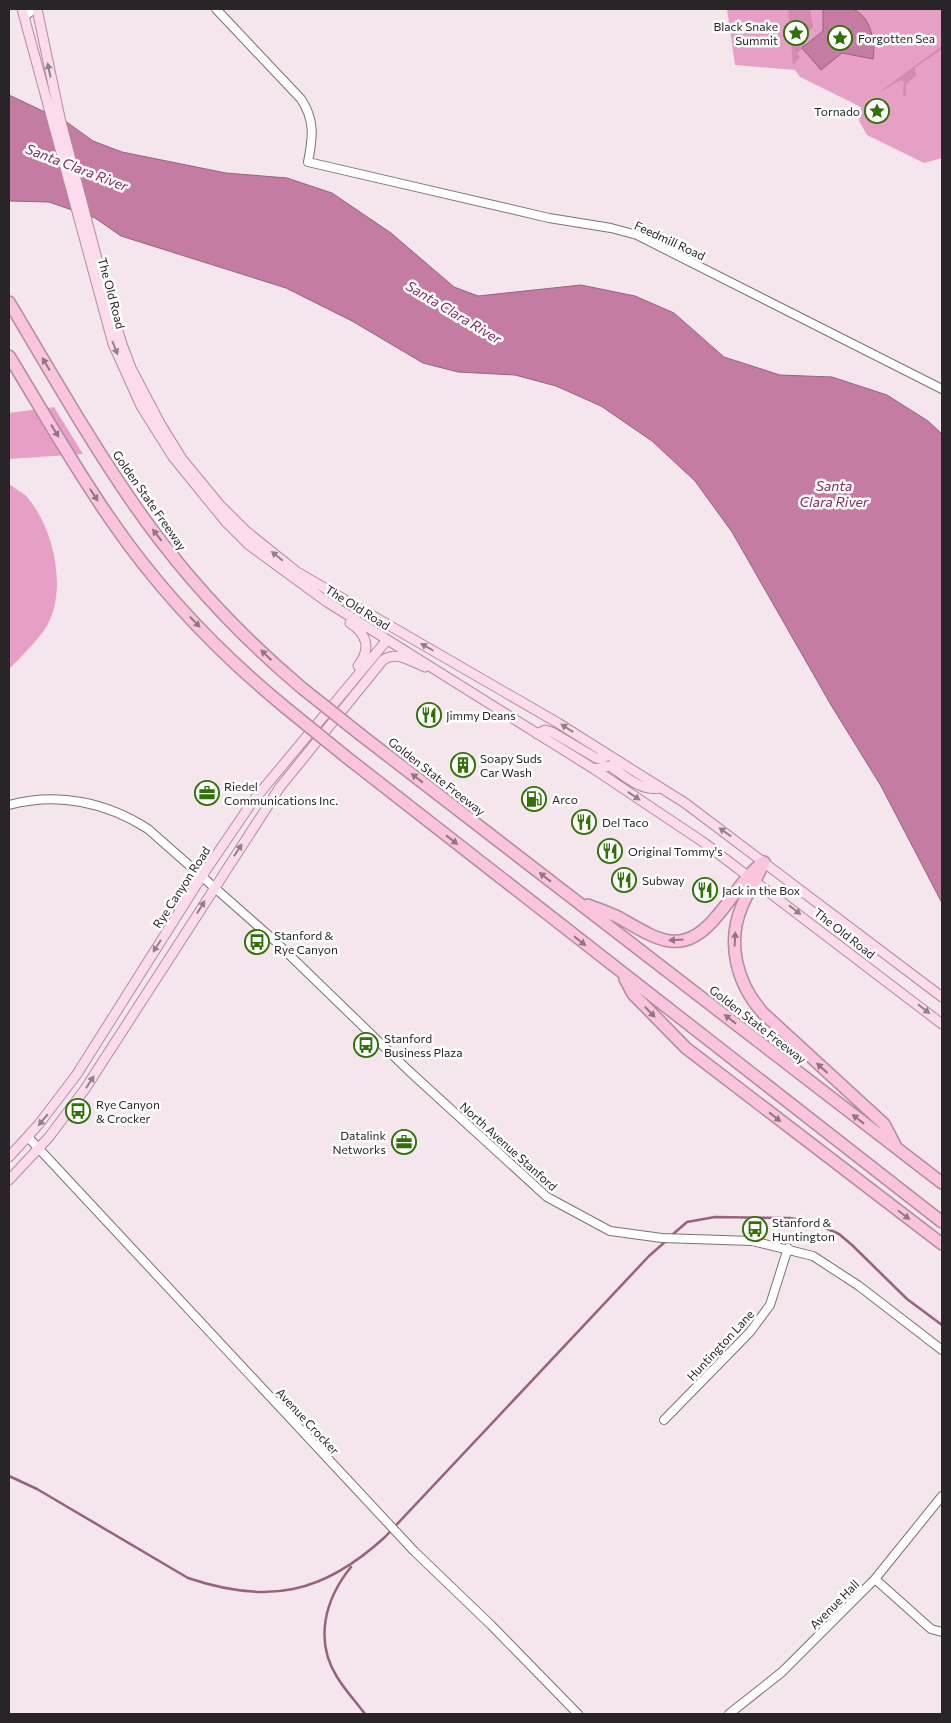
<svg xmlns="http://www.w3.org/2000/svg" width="951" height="1723" font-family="Commissioner,sans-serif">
  <rect width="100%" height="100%" fill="#f5e6ed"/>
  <!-- green -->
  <path fill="#e7a0c5" d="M727,9H942V158L924,163L867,135L859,121L861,107L800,77L795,70L735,65Z
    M54,407L83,454L9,459V413Z
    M9,484C14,488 20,491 25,495C54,525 69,593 45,629C35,643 21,657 9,669Z"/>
  <!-- forest -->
  <path fill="#d48ab1" d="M788,9H810L813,27L801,37L807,45L797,53L800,57L793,65Z
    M942,46V49L915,68L916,76L906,84V96L903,95L904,82L901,80L878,93Z"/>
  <!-- water -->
  <path fill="#c57ca2" stroke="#96627d" d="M823,9C832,9 847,6 855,10C871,18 876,43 873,59L842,53L821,70L802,48L823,31Z
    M9,95L68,123L93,141L122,152L226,173L287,178L332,193L391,233L454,287L478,296L581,285L635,296L674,313L724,357L780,375L832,377L887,395L928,421L942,434V903L881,786L831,705L732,532L695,481L652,441L601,406L556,386L515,375L458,372L423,363L352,321L286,288L121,236L95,218L49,202L9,201Z"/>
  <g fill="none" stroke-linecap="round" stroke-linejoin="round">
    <!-- stream -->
    <path stroke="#96627d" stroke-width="2.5" d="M672,1235L687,1222L715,1217L790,1218L812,1222L839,1234L852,1245L907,1299L942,1325
      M9,1476L37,1489L188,1578C268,1605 323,1594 385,1537L649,1256L666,1241
      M351,1567C325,1599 314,1640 337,1677C345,1690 356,1702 365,1714"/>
    <defs>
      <path id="minor" d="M216,9L301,99C315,120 313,137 308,162L549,218L611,228L637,235L942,389
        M25,16L34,9
        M9,805C58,792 106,802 148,829L275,941L409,1071L547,1197L610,1231L662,1238L752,1241L813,1256L859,1286L942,1350
        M28,1137L414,1551L491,1625L578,1714
        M664,1420L750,1332L770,1305L788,1248
        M875,1579L931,1629L942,1632
        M729,1714L782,1672L875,1579L942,1496"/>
      <path id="major" d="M22,9L113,344L141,406L173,457L225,521L249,545L327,602L594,769L703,842L942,1024
        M37,9L60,118L106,293L122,344L131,368L161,425L182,459L220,505L246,531L297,572L558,723L685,803L942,997
        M350,623C368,635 371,649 358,666
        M537,734L545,730L552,732L596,758L602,759L608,755
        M594,769L610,766C625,776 641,792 660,788
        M9,1157L39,1124L77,1074L202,876L253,801L387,640
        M9,1180L49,1137L85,1089L280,787L383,660C397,650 411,662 425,667"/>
      <path id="highway" d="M9,302C49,369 88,438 133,503C180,571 238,634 302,688
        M9,356C42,410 74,467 111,520C159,590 220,654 286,708
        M361,735L942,1183
        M345,756L942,1222
        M764,862C758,877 748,891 742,906C726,943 737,984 763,1013L884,1124L895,1145
        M588,905C598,909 610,913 620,918C658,940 683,958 717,916C733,898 743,878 762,863
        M625,979L633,994L686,1048L942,1244"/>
    </defs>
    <!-- minor casing -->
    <use href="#minor" stroke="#7c7076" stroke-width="10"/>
    <!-- major casing -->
    <use href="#major" stroke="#b18c9f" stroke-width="11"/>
    <!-- highway casing -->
    <use href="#highway" stroke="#b18c9f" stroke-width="14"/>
    <!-- minor -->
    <use href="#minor" stroke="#fff" stroke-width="8"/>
    <!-- major -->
    <use href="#major" stroke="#fcdcec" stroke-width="9"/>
    <!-- highway -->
    <use href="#highway" stroke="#fac4df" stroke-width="11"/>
    <defs>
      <path id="highway-bridge" d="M302,688L361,735
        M286,708L345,756"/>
    </defs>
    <!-- highway-bridge casing -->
    <use href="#highway-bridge" stroke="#b18c9f" stroke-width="14" stroke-linecap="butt"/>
    <!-- highway-bridge -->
    <use href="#highway-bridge" stroke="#fac4df" stroke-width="11"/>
  </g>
  <!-- one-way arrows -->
  <defs><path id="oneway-solid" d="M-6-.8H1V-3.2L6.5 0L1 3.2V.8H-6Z" transform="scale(1.25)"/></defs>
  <g fill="#92808a">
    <use href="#oneway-solid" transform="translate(49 70) rotate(-102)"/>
    <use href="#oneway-solid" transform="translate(115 348) rotate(69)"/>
    <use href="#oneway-solid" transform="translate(277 556) rotate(-141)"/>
    <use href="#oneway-solid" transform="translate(427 647) rotate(-150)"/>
    <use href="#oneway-solid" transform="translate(567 728) rotate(-147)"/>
    <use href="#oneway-solid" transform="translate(634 796) rotate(34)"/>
    <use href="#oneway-solid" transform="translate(725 832) rotate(-144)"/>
    <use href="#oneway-solid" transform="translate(238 850) rotate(-57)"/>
    <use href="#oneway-solid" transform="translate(201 907) rotate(-58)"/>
    <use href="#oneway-solid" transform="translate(795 910) rotate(38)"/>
    <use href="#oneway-solid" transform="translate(157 946) rotate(123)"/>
    <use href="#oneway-solid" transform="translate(924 1009) rotate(38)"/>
    <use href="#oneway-solid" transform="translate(90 1082) rotate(-57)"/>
    <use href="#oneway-solid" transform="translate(43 1120) rotate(130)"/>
  </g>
  <g fill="#927483">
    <use href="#oneway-solid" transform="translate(46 364) rotate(-121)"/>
    <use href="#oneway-solid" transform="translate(55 431) rotate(58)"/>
    <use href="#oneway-solid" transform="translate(94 495) rotate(57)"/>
    <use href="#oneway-solid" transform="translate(157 535) rotate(-128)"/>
    <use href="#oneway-solid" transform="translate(195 622) rotate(46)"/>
    <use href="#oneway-solid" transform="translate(266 655) rotate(-136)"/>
    <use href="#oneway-solid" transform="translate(417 778) rotate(-142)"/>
    <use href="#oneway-solid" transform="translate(452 840) rotate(38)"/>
    <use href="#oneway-solid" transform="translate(545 877) rotate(-142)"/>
    <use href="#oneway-solid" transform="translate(735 939) rotate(-87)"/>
    <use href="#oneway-solid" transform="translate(676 940) rotate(176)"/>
    <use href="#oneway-solid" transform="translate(580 941) rotate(38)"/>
    <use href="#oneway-solid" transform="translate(650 1012) rotate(46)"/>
    <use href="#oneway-solid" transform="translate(730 1019) rotate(-142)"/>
    <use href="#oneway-solid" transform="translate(822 1068) rotate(-138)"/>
    <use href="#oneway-solid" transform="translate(775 1117) rotate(38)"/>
    <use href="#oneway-solid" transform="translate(858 1119) rotate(-142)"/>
    <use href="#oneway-solid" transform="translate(904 1215) rotate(37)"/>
  </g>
  <!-- icons -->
  <defs>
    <symbol id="sight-ring" viewBox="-11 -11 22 22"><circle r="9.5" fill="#fff" stroke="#307006" stroke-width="1.5"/><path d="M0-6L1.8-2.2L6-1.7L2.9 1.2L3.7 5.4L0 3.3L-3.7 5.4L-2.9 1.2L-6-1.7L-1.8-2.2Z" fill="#307006"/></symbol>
    <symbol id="restaurant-ring" viewBox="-11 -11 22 22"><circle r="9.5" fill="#fff" stroke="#307006" stroke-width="1.5"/><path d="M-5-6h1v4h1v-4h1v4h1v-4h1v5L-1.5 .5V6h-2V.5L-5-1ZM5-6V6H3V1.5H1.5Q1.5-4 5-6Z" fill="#307006"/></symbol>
    <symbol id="building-ring" viewBox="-11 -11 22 22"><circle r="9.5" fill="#fff" stroke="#307006" stroke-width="1.5"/><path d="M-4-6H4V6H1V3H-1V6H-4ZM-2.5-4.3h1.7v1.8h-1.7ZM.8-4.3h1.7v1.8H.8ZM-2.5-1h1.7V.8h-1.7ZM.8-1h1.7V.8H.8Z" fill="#307006"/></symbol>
    <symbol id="office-ring" viewBox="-11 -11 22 22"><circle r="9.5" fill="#fff" stroke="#307006" stroke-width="1.5"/><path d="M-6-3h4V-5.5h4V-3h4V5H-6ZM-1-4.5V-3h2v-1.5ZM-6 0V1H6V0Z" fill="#307006"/></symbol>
    <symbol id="fuel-ring" viewBox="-11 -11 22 22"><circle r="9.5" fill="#fff" stroke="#307006" stroke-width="1.5"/><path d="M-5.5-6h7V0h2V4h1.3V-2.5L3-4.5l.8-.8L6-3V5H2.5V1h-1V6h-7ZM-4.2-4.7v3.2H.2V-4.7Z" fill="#307006"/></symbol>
    <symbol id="bus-ring" viewBox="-11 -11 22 22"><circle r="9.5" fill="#fff" stroke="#307006" stroke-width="1.5"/><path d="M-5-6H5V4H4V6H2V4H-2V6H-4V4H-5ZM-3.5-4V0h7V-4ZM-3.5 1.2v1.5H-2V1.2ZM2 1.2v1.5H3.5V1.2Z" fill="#307006"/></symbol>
  </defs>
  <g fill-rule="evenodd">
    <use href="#sight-ring" x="782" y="19" width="28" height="28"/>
    <use href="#sight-ring" x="826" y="24" width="28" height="28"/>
    <use href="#sight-ring" x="863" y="97" width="28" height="28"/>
    <use href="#restaurant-ring" x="415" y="701" width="28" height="28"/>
    <use href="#building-ring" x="449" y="751" width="28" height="28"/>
    <use href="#office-ring" x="193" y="779" width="28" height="28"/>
    <use href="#fuel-ring" x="520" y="785" width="28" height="28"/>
    <use href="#restaurant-ring" x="570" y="808" width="28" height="28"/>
    <use href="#restaurant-ring" x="596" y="837" width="28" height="28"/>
    <use href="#restaurant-ring" x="610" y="866" width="28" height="28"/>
    <use href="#restaurant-ring" x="691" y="876" width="28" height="28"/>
    <use href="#bus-ring" x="243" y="928" width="28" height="28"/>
    <use href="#bus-ring" x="352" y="1031" width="28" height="28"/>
    <use href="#bus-ring" x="64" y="1097" width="28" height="28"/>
    <use href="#office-ring" x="390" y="1128" width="28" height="28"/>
    <use href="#bus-ring" x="741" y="1215" width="28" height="28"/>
  </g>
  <g text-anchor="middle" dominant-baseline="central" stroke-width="5" stroke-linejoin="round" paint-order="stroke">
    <!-- poi labels -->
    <g font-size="12" fill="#292427" stroke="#fff" text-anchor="start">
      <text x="778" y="26" text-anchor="end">Black Snake<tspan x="778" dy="14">Summit</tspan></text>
      <text x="858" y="38">Forgotten Sea</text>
      <text x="860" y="111" text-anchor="end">Tornado</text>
      <text x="446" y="715">Jimmy Deans</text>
      <text x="480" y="758">Soapy Suds<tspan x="480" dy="14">Car Wash</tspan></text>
      <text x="224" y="786">Riedel<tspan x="224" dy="14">Communications Inc.</tspan></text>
      <text x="552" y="799">Arco</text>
      <text x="602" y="822">Del Taco</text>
      <text x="628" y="851">Original Tommy's</text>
      <text x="642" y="880">Subway</text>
      <text x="722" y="890">Jack in the Box</text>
      <text x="274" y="935">Stanford &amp;<tspan x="274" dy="14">Rye Canyon</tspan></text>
      <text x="384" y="1038">Stanford<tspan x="384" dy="14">Business Plaza</tspan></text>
      <text x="96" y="1104">Rye Canyon<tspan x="96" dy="14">&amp; Crocker</tspan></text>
      <text x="386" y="1135" text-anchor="end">Datalink<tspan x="386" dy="14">Networks</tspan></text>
      <text x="772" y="1222">Stanford &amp;<tspan x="772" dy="14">Huntington</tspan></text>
    </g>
    <!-- street labels -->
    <g font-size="12" fill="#292427" stroke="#fff">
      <text transform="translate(670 240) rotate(25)">Feedmill Road</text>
      <text transform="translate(112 293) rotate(75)">The Old Road</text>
      <text transform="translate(150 500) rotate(55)">Golden State Freeway</text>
      <text transform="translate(358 607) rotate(32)">The Old Road</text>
      <text transform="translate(437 776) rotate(38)">Golden State Freeway</text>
      <text transform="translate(181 887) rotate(-57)">Rye Canyon Road</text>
      <text transform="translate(845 933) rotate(38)">The Old Road</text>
      <text transform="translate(758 1024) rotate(38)">Golden State Freeway</text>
      <text transform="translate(509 1146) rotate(42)">North Avenue Stanford</text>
      <text transform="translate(720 1345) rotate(-47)">Huntington Lane</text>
      <text transform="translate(308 1421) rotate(47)">Avenue Crocker</text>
      <text transform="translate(834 1604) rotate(-45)">Avenue Hall</text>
    </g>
    <!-- water labels -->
    <g font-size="14" font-style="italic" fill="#81295d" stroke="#fff">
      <text transform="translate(77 167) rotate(21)">Santa Clara River</text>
      <text transform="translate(454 312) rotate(31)">Santa Clara River</text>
      <text x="834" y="485">Santa<tspan x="834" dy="16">Clara River</tspan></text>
    </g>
  </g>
  <!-- border -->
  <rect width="951" height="1723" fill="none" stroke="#292427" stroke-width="20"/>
</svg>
